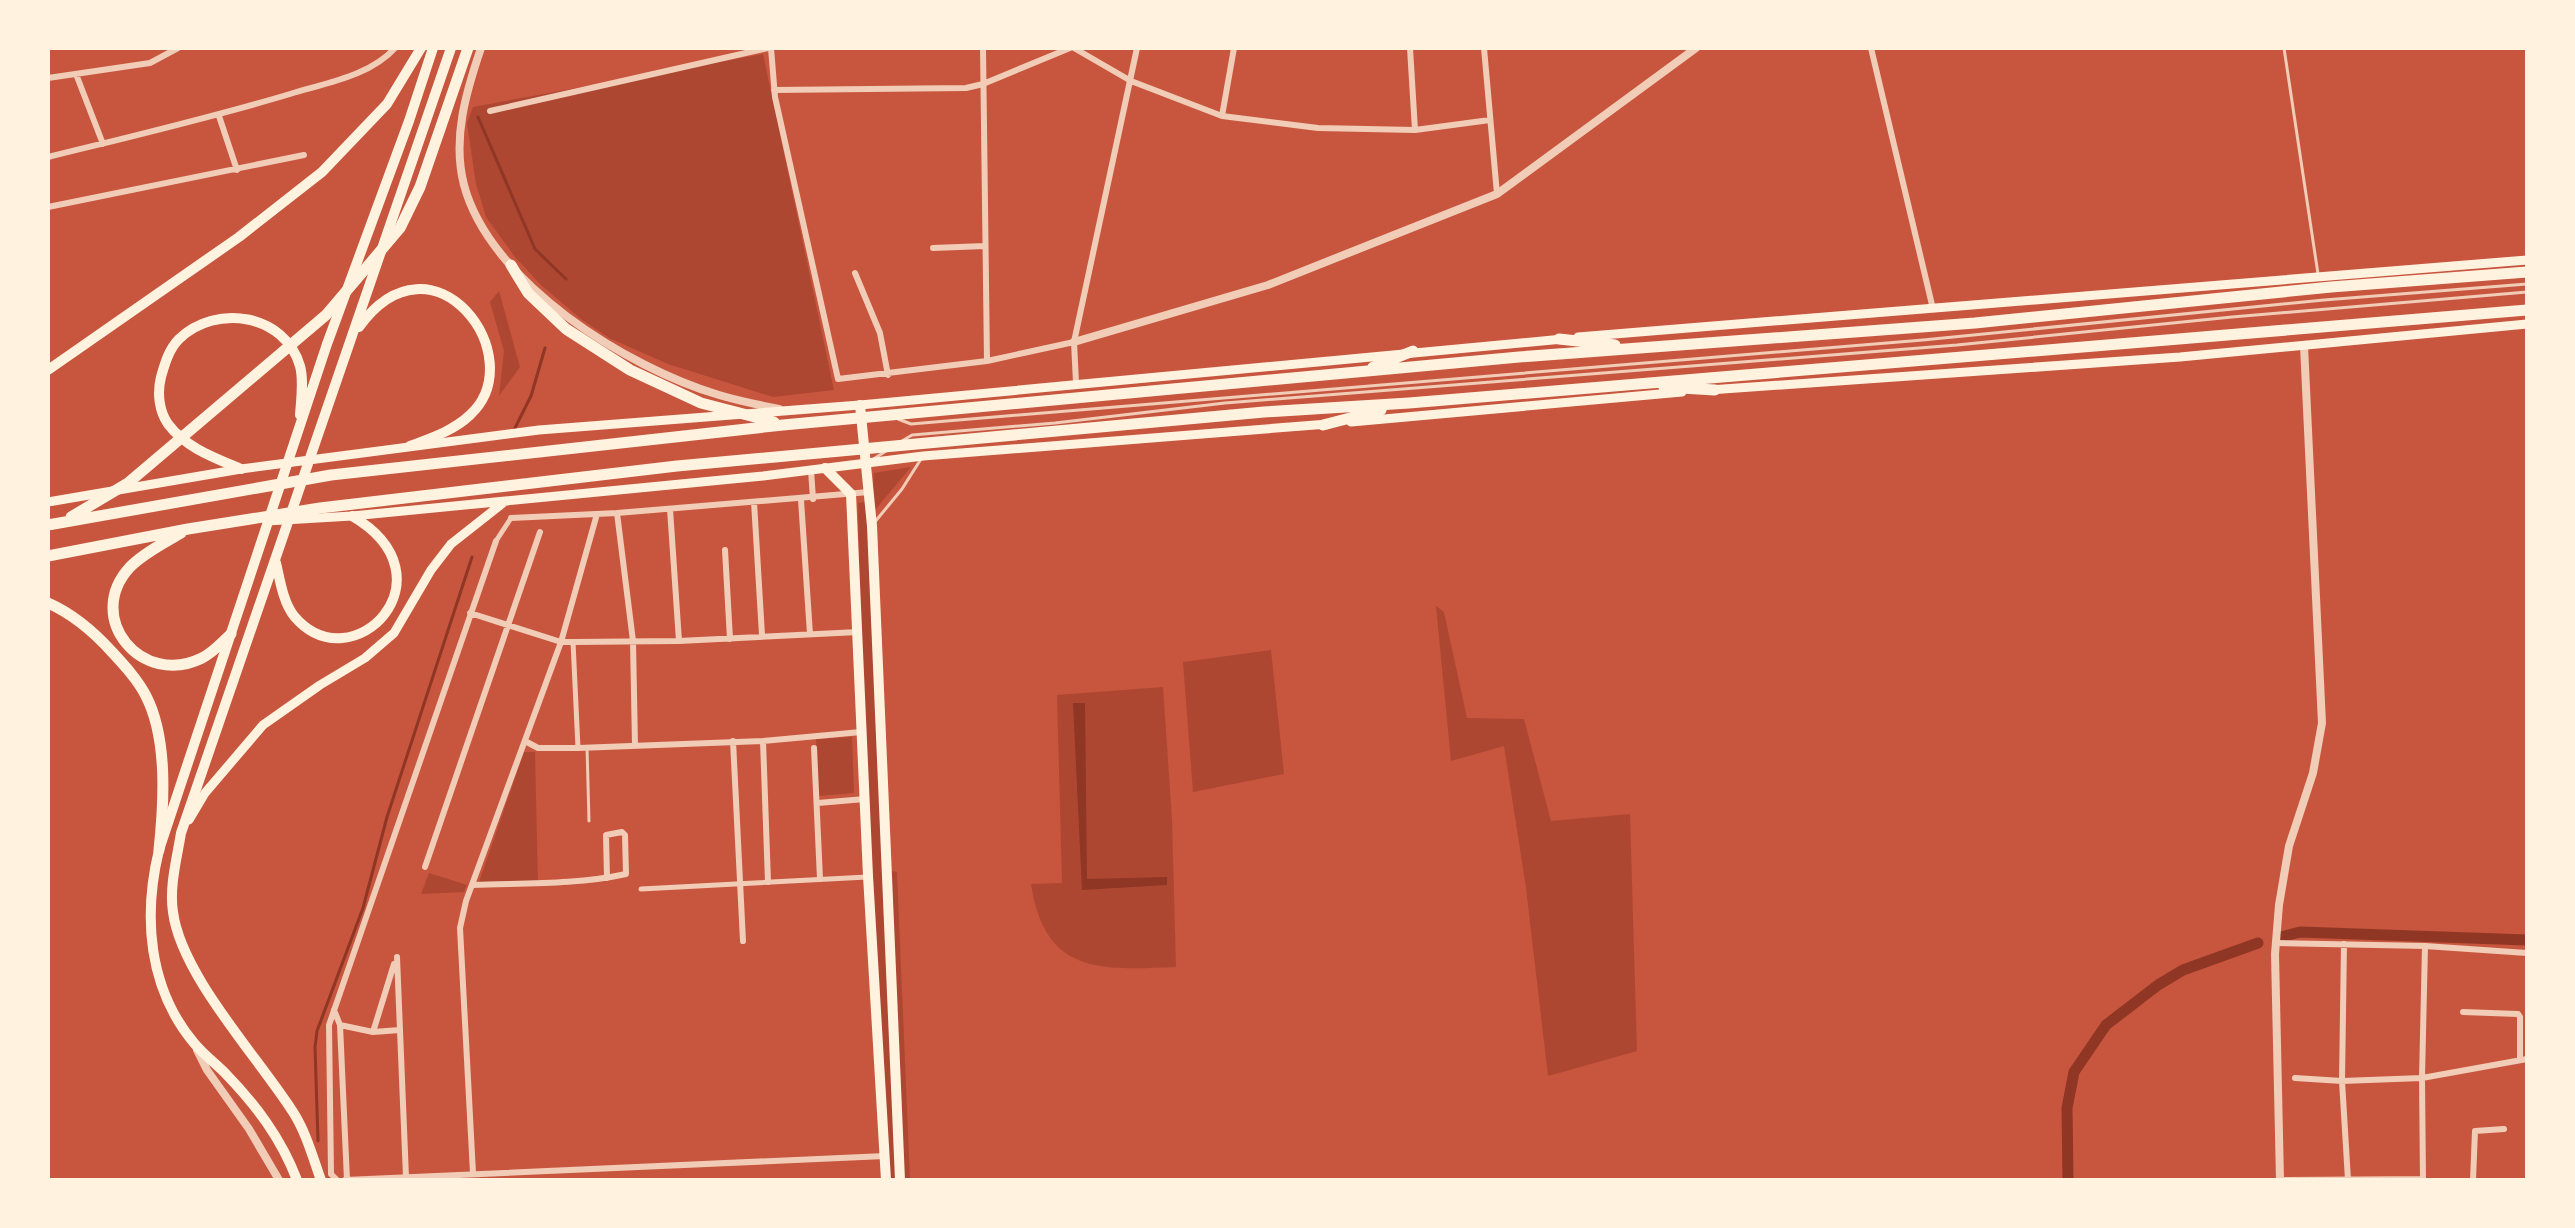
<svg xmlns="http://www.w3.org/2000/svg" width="2575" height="1228" font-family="Barlow,sans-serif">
  <rect width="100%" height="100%" fill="#c8553d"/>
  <!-- green -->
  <path fill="#ae4732" d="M763,54L834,390L773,397L668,364L609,338L581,319L541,285L515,257L486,217L476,184L467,123L473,107Z
    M499,291L520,367L499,396L504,351L490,302Z
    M911,467L875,510L872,581L886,870L897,872L910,1180H888L862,743L858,503L872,500L874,473Z
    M1436,606L1444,612L1467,718L1524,719L1551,821L1630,814L1637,1051L1548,1076L1526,888L1504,746L1451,761Z
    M1271,650L1284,774L1193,792L1183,662Z
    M1163,687L1172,819L1176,967C1100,970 1045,975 1031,884L1062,883L1057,695Z
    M852,737L854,793L818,796L816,739Z
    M524,752H535L538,883L478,885Z
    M429,873L467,885L464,892L421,894Z"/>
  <!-- water -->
  <path fill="#8f3625" d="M1073,703H1085L1087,879L1167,877V885L1082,890Z"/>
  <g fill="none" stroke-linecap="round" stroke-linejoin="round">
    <!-- stream -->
    <path stroke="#8f3625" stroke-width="3" d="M478,117L535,249L566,279
      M514,430L531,396L545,348
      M318,1141L315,1047L317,1031L363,908L387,817L472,557"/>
    <!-- canal -->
    <path stroke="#8f3625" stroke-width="11" d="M2281,937L2300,932L2527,940
      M2068,1180L2067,1108L2074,1072L2106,1025L2158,985L2183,970L2258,943"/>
    <!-- service -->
    <path stroke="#f1ccb7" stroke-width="3" d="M2284,48L2318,274
      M898,419L911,424L1923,340L2324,300L2527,284
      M902,441L912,435L1055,423L1225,403L1957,345L2232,317L2527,292
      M872,460L886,451
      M874,523L902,489L921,459
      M587,747L589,821"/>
    <!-- pedestrian -->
    <path stroke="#f1ccb7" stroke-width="5" d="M496,541L511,518
      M573,642L578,748
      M641,889L867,877"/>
    <!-- minor -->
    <path stroke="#f1ccb7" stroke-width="6" d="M771,48L775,97L838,379L987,361L1074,342
      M983,48L987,361
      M1074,48L1131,81L1222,116L1318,128L1415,130L1490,120
      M1410,48L1415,130
      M1484,48L1497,194
      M1871,48L1933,309
      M76,74L103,144
      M48,78L150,63L178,48
      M774,90L966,88L983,84L1070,48
      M490,111L768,48
      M219,116L237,170
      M1222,116L1234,48
      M48,157C129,137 210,118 290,94C326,83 370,76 395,48
      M48,207L304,155
      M933,248L985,246
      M855,273L880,333L888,375
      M1076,383L1074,342L1137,48
      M811,470L813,499
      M801,500L810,634
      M754,502L762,635
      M670,509L679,641
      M617,513L633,641L635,746
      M511,518L617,513L869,492
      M725,550L730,639
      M470,613L561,642H573L679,641L858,632
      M525,741L538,748H578L763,741L861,732
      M733,741L743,941
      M763,741L768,882
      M814,748L820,879
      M818,803L865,799
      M425,867L540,532
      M473,885C524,883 576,885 626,874L625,835L622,832L606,835L607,878
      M2276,943L2425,946L2527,953
      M2344,944L2342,1081L2348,1180
      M397,957L406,1177
      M334,1010L340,1025L347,1180
      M2463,1012L2518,1014L2520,1017V1060
      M340,1025L373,1032L400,1030
      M373,1032L394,964
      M2295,1078L2342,1081L2422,1078L2527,1059
      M473,1173L460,928L466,901L561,642L597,514
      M337,1180L331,1174L329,1025L496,541
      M345,1180L885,1156
      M2284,1180L2423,1179
      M2423,1180L2422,1078L2425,946
      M2473,1180L2475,1131L2504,1129"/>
    <!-- tertiary -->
    <path stroke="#f1ccb7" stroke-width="8" d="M481,48C466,92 452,139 464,185C490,283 628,368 719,395C739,401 759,405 779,409
      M1074,342L1268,285L1497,194L1696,48
      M197,1050L207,1070L249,1129L279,1180
      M2280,1180L2275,954L2279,905L2289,846L2313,773L2322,723L2304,346"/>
    <!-- secondary -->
    <path stroke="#fff3e0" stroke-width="9" d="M1578,337L2527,260
      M1709,390L2180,357L2527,324
      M1351,422L1682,392
      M48,502L241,469L539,430L860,405L1563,339
      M267,521L352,516L763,476L923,456L1328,424
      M189,820L205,793L263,725L320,685L365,658L394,633L431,570L451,544L503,503"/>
    <!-- primary -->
    <path stroke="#fff3e0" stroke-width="10" d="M359,327C433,224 533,357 470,415C453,431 431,438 410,446
      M48,370L239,237L322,172L387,104L421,48
      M860,405L872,526L900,1180
      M825,468L851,494L868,876L886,1180
      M241,469C215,458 186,448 168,424C159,411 157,393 161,377C165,363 169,349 179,339C216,303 285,314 300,366C304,381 301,400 300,415
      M276,563C280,580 283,602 294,616C352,685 457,577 352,516
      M297,1180C281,1138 256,1105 225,1073C215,1063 203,1054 194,1043C148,988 143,916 159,850L327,344L409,121L433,48
      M321,1180C313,1158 306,1132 293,1112C258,1057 181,975 173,912C169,887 177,858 181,833L451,48"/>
    <!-- trunk -->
    <path stroke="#fff3e0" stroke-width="11" d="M511,265L528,293L566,329L630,370L701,403L774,422
      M1559,339L1615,345
      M1373,367L1413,351
      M1664,387L1715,390
      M1323,425L1381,410
      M71,517L128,483L326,315L400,228L420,187L468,48
      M48,525L331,475L783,425L1519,357L1975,323L2331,287L2527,272
      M181,533C164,543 144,553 130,567C83,618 142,688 202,658C214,652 222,642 231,634
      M48,556L188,529L320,508L677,466L1264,412L1409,403L2527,310
      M48,603C73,614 94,632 112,652C124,665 138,680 146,696C168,739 164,803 159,850"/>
  </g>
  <!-- border -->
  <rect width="2575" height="1228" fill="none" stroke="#fff3e0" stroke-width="100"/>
</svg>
